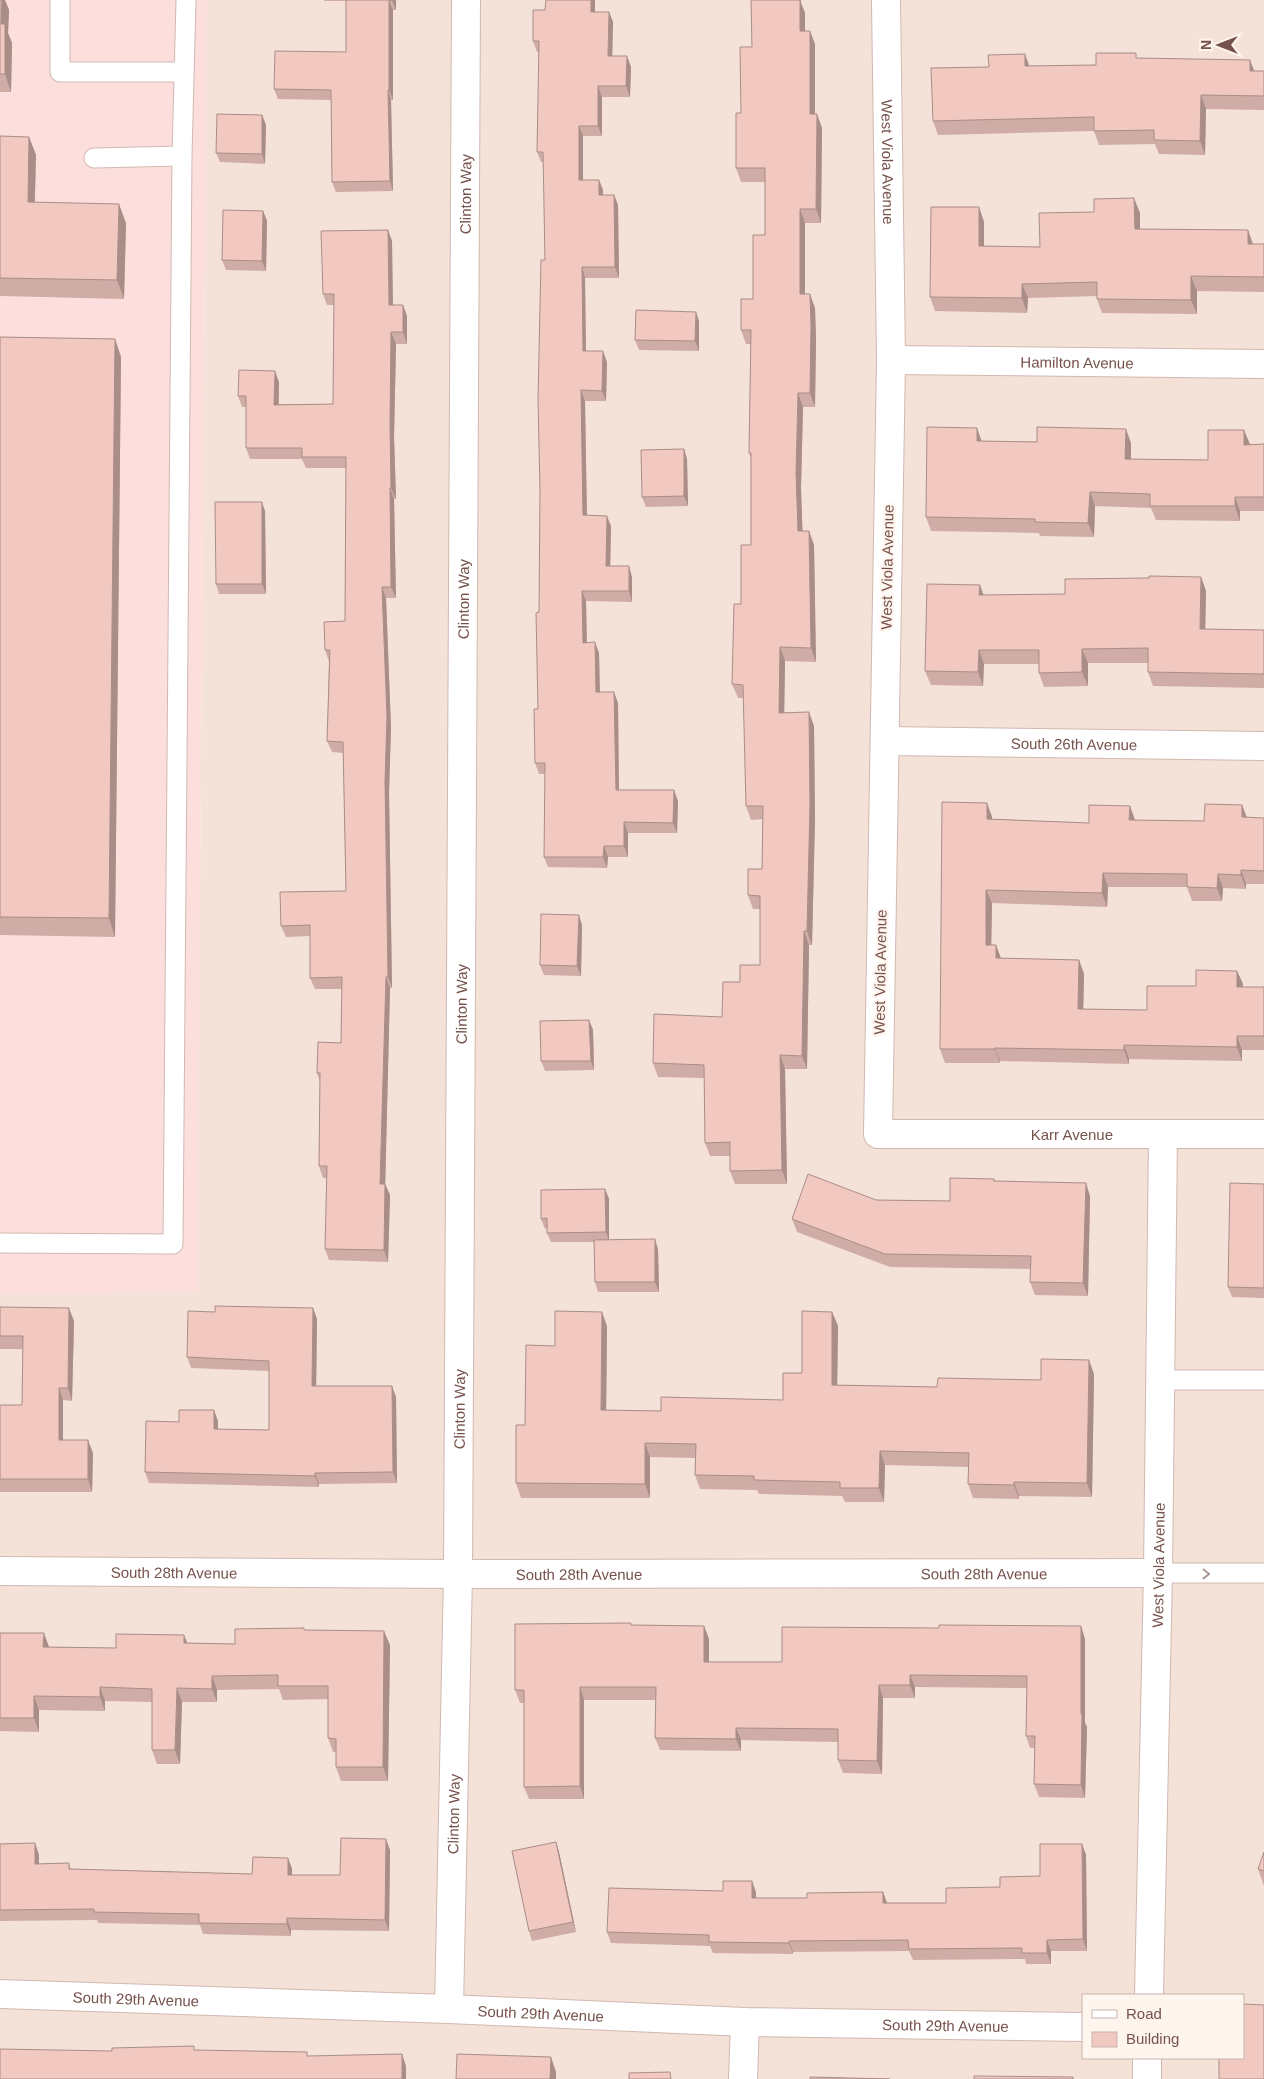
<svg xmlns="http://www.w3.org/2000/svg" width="1264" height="2079" font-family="Helvetica,sans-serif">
  <rect width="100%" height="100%" fill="#fcf0e9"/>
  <!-- residential -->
  <path fill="#f4e1d7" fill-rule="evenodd" d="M207,0H1264V2079H0V1294L197,1292ZM1083,1995H1243V2058H1083Z"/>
  <!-- commercial -->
  <path fill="#fcdfdd" d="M0,0H207L197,1292L0,1294Z"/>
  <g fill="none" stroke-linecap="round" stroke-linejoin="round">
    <defs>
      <path id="lane" d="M60,0V72H184
        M182,156L186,0
        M0,1243L173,1244L182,156L94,158
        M1160,1380H1264
        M1158,1573H1264"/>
      <g id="street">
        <path id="s1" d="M886,0L891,360L878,1134H1264"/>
        <path id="s2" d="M891,360L1264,364"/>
        <path id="s3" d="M885,741L1264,746"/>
        <path id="s4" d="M0,1571L458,1574L1158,1573"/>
        <path id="s5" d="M0,1994L449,2009L745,2022L1083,2027"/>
        <path id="s6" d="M1149,1995L1158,1573L1163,1135"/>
        <path id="s7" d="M449,2009L458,1574L466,0"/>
        <path d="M743,2079L745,2022"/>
        <path d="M1147,2079V2058"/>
      </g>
    </defs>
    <!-- lane casing -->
    <use href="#lane" stroke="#d1b8b1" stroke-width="21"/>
    <!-- street casing -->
    <use href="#street" stroke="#d1b8b1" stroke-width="30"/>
    <!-- lane -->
    <use href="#lane" stroke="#fff" stroke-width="19"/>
    <!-- street -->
    <use href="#street" stroke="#fff" stroke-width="28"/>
  </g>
  <!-- wall -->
  <path fill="#cfada6" d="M0,0H5L9,10L8,33L12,43L11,92H0Z
    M324,0H396V10H393V100H391L393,191L336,192L332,182L331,100L278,99L274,89L346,52V1H324Z
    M595,0V12H609L613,22L612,56L631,67L630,97H602V136H583V180H599L603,190V195H614L618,205L619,278H585L586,351L607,362L606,401H585L587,515L611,526L610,566L632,577V602L586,601L587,643L599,653L600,692L618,703L619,790L678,801L677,833H628V857H608L607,868L548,867L544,857L545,774H539L535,763L538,709L539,612L545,260L544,162H541L537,152L539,52H537L533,41L545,10Z
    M751,0H801V3L805,13V31L815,44V114L822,128L821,223H805V294L815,308L816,339L815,407H803L801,487L802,531H809L814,545L816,662L785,661L784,713L814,726L815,818L812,945H809L807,1069H785L787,1184H735L730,1171V1156H710L705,1143L704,1078L658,1077L653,1063L722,1017L740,982L760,965V909H753L748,895L762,869L763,819L751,820L746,806L744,698H738L732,684L741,604L751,545V458L749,453L751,344H746L741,330L753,299L765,235V182H741L736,168L741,113L752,47Z
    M1138,58L1254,71H1264V110L1206,109L1205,155L1159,154L1155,144L1099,145L1094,131L938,135L933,121L989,67L1096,65Z
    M262,115L266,125L265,164L220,162L216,153Z
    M0,136L29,137L36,155L35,203L126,223L124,299L0,296Z
    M979,207L984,222V246L1040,247L1140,213V229L1248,230L1253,244H1264V292L1197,291V314L1102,313L1097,299V296L1028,298L1027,313L935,311L930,297Z
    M263,211L267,221L266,271L226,270L222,260Z
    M388,230L392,241L393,305H403L407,316V344H396L394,437L396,499H394L396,598H386L391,728L389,792L392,988H390L385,1184L390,1195L388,1262L329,1260L325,1249L327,1178H323L319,1166L320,1081L317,1073L341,1043L342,989H315L310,978V936L286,937L281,926L346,891L343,753L332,752L327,741L329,662L325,650L345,621L346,468H306L302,459H250L246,448V407H242L238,396L279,382V404H333L334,305H327L323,294Z
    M699,321V351L639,350L635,340Z
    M0,337L115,339L121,357L115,937L0,935Z
    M1244,430L1250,444H1264V511H1240V521L1156,520L1151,508L1095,506L1094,537L1040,536L1039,533L931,531L926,517L982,441L1131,443V459L1208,460Z
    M684,449L687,459L688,506L646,507L642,497Z
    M265,511L266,594H219L216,584Z
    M1201,577L1206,591L1205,629L1264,630V688L1153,686L1148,672V663H1088V686L1044,687L1039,673V664H984L983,686L931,685L925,671L983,595L1065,594L1149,578Z
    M987,803L992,817V819L1089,823L1135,820L1204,821L1242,805L1247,818H1264V884H1246V889L1223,888L1222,901H1192L1187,887H1108L1107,907L992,903L991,945H996L1001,958L1079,960L1084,974L1083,1009L1147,1010L1196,986L1237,971L1243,984L1242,987H1264V1050H1242V1061L1129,1059V1064L1000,1061V1063H945L940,1049Z
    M582,925L581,976L544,975L540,965Z
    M589,1020L593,1030L594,1070L545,1071L541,1061Z
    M994,1179V1181L1090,1196L1088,1296L1035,1295L1030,1282L1031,1269L890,1267L797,1232L792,1219L876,1200L950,1201Z
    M1264,1184V1298L1232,1297L1228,1287Z
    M605,1189L609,1199V1240L658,1249L659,1292H598L595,1282L594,1242H551L547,1233V1228L545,1229L541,1219Z
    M0,1307L74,1321L72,1401L63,1400V1440L93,1453L92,1492H0V1405H22L23,1349H0Z
    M313,1308L317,1319L316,1386L396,1397L397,1483L319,1484V1487L149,1483L145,1472L179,1422L218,1421V1429L269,1430V1371L191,1368L187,1357L215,1312Z
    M832,1312L838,1326L837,1385L937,1387L1041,1380L1094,1374L1092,1497L1019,1496V1499L973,1498L968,1484V1467L885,1465L884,1502H845L842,1496L759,1494L757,1490L700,1489L695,1475V1458L650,1457V1498H521L516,1483L525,1425L555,1346L607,1326L606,1410L661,1411L783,1400L802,1373Z
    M631,1623V1625L704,1626L709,1639V1662H782L939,1628L1081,1626L1085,1639V1723L1087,1727L1085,1798L1039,1797L1034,1784L1035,1748H1030L1026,1736L1027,1688L915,1687V1698H883L882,1774L843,1773L838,1760V1742L741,1740V1751L660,1750L655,1738L656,1700H584V1799H529L524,1787V1703H520L515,1690Z
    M304,1628V1630L390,1645L388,1781H341L336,1767V1752H333L328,1738V1699L283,1700L279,1689L217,1690V1702H182L180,1764H157L152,1750V1702L105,1701V1711L39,1710V1732L0,1731V1633L49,1647L116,1648L184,1635L187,1643L235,1644Z
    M556,1842L559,1852L576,1932L532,1941L529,1931Z
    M35,1843L39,1855V1864L69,1863L71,1869L252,1874L288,1858L292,1869V1875H340L390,1850L389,1931L291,1930V1936L203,1934L200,1925L98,1923L97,1920L0,1921V1844Z
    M1082,1844L1086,1855L1087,1951H1051V1964H1026L1025,1959L913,1960L909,1951L793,1952V1954L713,1953L710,1946L611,1943L607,1932L756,1892V1898H807L883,1892L887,1903H946L1040,1876Z
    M1264,1852V1886L1258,1869Z"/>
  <!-- shaded-wall -->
  <path fill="#a98d87" d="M2,0H5L9,10L8,33L12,43L11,92L5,74L1,24Z
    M392,0H396V10Z
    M591,0H595V22L591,12Z
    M796,0H801V3L805,13V44L800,31Z
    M389,1L393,10V100L389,90Z
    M609,12L613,22L612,66L608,56Z
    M810,31L815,44V128L810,114Z
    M1025,54L1030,68L1025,66Z
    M627,56L631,67L630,97L626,86Z
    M1250,60L1256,75L1250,71Z
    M598,86L602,97V136L598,126Z
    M388,90L391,100L393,191L390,181Z
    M1201,95L1206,109L1205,155L1200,141Z
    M817,114L822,128L821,223L816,209Z
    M262,115L266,125L265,164L262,154Z
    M579,126L583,136V191L579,180Z
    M29,137L36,155L34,221L28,202Z
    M599,180L603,190V205L599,195Z
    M614,195L618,205L619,278L615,267Z
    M1134,198L1140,213V243L1135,229Z
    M119,204L126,223L124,299L117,280Z
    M979,207L984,222V260L979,246Z
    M800,209L805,223V308L800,294Z
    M263,211L267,221L266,271L262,261Z
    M388,230L392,241L393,316L389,305Z
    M1248,230L1253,245L1248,244Z
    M582,267L585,278L586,361L583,351Z
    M1191,276L1197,291V314L1191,300Z
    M1022,284L1028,298L1027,313L1022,298Z
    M810,294L815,308L816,339L815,407L810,393Z
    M403,305L407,316V344L403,332Z
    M696,312L699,321V351L695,341Z
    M391,332L396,344L394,437L396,499L391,488L390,425Z
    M115,339L121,357L115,937L109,918Z
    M603,351L607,362L606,401L602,391Z
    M275,371L279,382L278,416L274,405Z
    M581,390L585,401L587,526L583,515Z
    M798,393L803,407L801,487L803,545L798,531L796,473Z
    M977,428L982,442L977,441Z
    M1126,429L1131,443V474L1125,459Z
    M1244,430L1250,445H1244Z
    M684,449L687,459L688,506L684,496Z
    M390,488L394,499L396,598L391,587Z
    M1090,492L1095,506L1094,537L1088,523Z
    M1235,497L1240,511V521L1235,506Z
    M262,502L265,511L266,594L262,584Z
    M607,516L611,526L610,576L606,566Z
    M809,531L814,545L816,662L811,648Z
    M629,566L632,577V602L629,591Z
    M1201,577L1206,591L1205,643L1200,629Z
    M980,585L985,599L979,595Z
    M382,587L386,598L391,728L389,792L392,988L388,977Z
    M582,591L586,601L587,653L583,643Z
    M595,642L599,653L600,703L596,692Z
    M780,647L785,661L784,726L779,713Z
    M1082,649L1088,663V686L1082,672Z
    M979,650L984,664L983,686L978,672Z
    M614,692L618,703L619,800L616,790Z
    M809,712L814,726L815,818L812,945L807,931Z
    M674,790L678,801L677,833L673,823Z
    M987,803L992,817V833L987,819Z
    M1242,805L1247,818L1242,817Z
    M1130,806L1135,820H1129Z
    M624,822L628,833V857L624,846Z
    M604,846L608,857L607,868L603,857Z
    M1241,870L1246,884V889L1241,875Z
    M1103,873L1108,887L1107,907L1102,893Z
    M1218,874L1223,888L1222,901L1217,888Z
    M986,890L992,903L991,959L986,945Z
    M579,915L582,925L581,976L577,966Z
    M804,931L809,945L807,1069L802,1056Z
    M996,945L1001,959L996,958Z
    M1079,960L1084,974L1083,1023L1078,1009Z
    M1237,971L1243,984L1242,1001L1237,987Z
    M386,977L390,988L385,1195L380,1184Z
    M589,1020L593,1030L594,1070L591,1061Z
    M1237,1036L1242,1050V1061L1237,1047Z
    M1124,1045L1129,1059V1064L1124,1050Z
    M995,1048L1000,1061V1063L995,1049Z
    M780,1055L785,1069L787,1184L782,1170Z
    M1086,1183L1090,1196L1088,1296L1083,1283Z
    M385,1184L390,1195L388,1262L384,1250Z
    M605,1189L609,1199V1242L606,1232Z
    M655,1239L658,1249L659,1292L655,1282Z
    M69,1308L74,1321L72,1401L68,1388Z
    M313,1308L317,1319L316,1397L312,1386Z
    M602,1312L607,1326L606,1424L601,1410Z
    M832,1312L838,1326L837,1399L832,1385Z
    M1089,1360L1094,1374L1092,1497L1087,1483Z
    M392,1386L396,1397L397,1483L393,1472Z
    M59,1388L63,1400V1452L59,1440Z
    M214,1410L218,1421V1440L214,1429Z
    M88,1440L93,1453L92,1492L88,1479Z
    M645,1443L650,1457V1498L645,1484Z
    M880,1451L885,1465L884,1502L879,1488Z
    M315,1473L319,1484V1487L315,1476Z
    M1014,1482L1019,1496V1499L1014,1485Z
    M704,1626L709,1639V1674L704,1662Z
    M1081,1626L1085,1639V1723L1087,1727L1085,1798L1081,1785Z
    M384,1631L390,1645L388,1781L383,1767Z
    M44,1633L49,1647H43Z
    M184,1635L189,1648L184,1643Z
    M910,1675L915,1687V1698L910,1685Z
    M212,1676L217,1690V1702L212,1689Z
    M879,1685L883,1698L882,1774L877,1761Z
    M100,1687L105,1701V1711L100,1697Z
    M580,1687L584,1700V1799L580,1786Z
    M177,1688L182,1702L180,1764L175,1750Z
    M34,1696L39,1710V1732L34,1718Z
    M736,1728L741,1740V1751L736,1739Z
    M386,1839L390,1850L389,1931L385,1920Z
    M556,1842L559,1852L576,1932L573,1922Z
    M35,1843L39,1855V1875L35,1864Z
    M1082,1844L1086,1855L1087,1951L1083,1939Z
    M288,1858L292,1869V1887L288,1875Z
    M752,1881L756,1892V1909L752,1898Z
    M883,1892L887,1903H883Z
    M287,1918L291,1930V1936L287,1924Z
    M1047,1940L1051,1951V1964L1047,1953Z
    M789,1941L793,1952V1954L789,1943Z
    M402,2054L406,2066V2079H402Z
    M551,2057L556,2072V2079H550Z"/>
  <!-- building -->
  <path fill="#f1c9c1" stroke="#a98d87" d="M0,0H2L1,24H5V74H0Z
    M346,0H392L389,1V90H388L390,181L332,182L331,90L274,89L275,51L346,52Z
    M546,0H591V12H609L608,56H627L626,86H598V126H579V180H599V195H614L615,267H582L583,351H603L602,391L581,390L583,515L607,516L606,566H629V591H582L583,643L595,642L596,692H614L616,790H674L673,823L624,822V846H604L603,857H544L545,763H535L534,709H538L536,613L539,612L540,491L538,399L541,260H545L543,152H537L539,41H533V10H545Z
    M751,0H800V31H810V114H817L816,209H800V294H810L811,325L810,393H798L796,473L798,531H809L811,648L780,647L779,713L809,712L810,805L807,931H804L802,1056L780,1055L782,1170L730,1171V1142L705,1143L704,1065L653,1063L654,1014L722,1017L723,982H740V965H760V896L748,895V869H762L763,806H746L743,685L732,684L734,604H741V545H751V453H749L751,330H741V299H753V235H765V168H736V113H741L740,47H752Z
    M1096,53H1136V58L1250,60V71H1264V96L1201,95L1200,141L1154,140V130L1094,131V117L933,121L931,68L989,67L988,55L1025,54V66L1096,65Z
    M217,114L262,115V154L216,153Z
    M0,136L29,137L28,202L119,204L117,280L0,278Z
    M1134,198L1135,229L1248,230V244H1264V277L1191,276V300L1097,299V282L1022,284V298L930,297L931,207H979V246L1040,247L1039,213L1094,212V199Z
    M223,210L263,211L262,261L222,260Z
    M388,230L389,305H403V332H391L390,425L391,488H390L391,587H382L387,717L385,781L388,977H386L380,1184H385L384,1250L325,1249L327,1166H319L320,1073H317L318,1042L341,1043L342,977L310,978V925L281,926L280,892L346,891L343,742L327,741L330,650H325L324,622L345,621L346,457H302V448H246V396H238L239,370L275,371L274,405L333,404L334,294H323L321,231Z
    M636,310L696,312L695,341L635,340Z
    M0,337L115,339L109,918L0,917Z
    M927,427L977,428V441L1037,442V427L1126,429L1125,459L1208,460V430H1244V445L1264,444V497H1235V506H1150V494L1090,492L1088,523L1035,522V519L926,517Z
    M684,449V496L642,497L641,450Z
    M215,502H262V584H216Z
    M1149,576L1201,577L1200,629L1264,630V674L1148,672V648L1082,649V672L1039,673V650H979L978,672L925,671L927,584L980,585L979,595L1065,594V579L1149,578Z
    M942,802L987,803V819L1089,823V805L1130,806L1129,820L1204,821L1205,804L1242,805V817L1264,818V871L1241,870V875L1218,874L1217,888L1187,887V874L1103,873L1102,893L986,890V945H996V958L1079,960L1078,1009L1147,1010V986H1196V970L1237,971V987H1264V1036H1237V1047L1124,1045V1050L995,1048V1049H940Z
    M541,914L579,915L577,966L540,965Z
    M589,1020L591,1061H541L540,1021Z
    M808,1174L876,1200L950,1201V1178L994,1179V1181L1086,1183L1083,1283L1030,1282L1031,1256L885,1254L792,1219Z
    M1230,1183L1264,1184V1288L1228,1287Z
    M605,1189L606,1232L547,1233V1218L541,1219V1190Z
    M655,1239V1282H595L594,1240Z
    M215,1306L313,1308L312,1386H392L393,1472L315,1473V1476L145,1472L146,1421L179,1422V1410H214V1429L269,1430V1361L187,1357L188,1311L215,1312Z
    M0,1307L69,1308L68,1388H59V1440H88V1479H0V1405H22L23,1336H0Z
    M555,1311L602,1312L601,1410L661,1411V1397L783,1400V1373H802V1311L832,1312V1385L937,1387L938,1378L1041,1380V1359L1089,1360L1087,1483L1014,1482V1485L968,1484L969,1453L880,1451L879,1488H840V1482L754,1480V1476L695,1475L696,1444L645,1443V1484L516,1483V1425H525L526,1345L555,1346Z
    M631,1623V1625L704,1626V1662H782V1627L939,1628V1625L1081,1626V1714H1082L1081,1785L1034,1784L1035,1736H1026L1027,1676L910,1675V1685H879L877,1761L838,1760V1729L736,1728V1739L655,1738L656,1687H580V1786L524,1787V1690H515V1624Z
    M304,1628V1630L384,1631L383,1767H336V1739L328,1738V1686H278V1675L212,1676V1689L177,1688L175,1750H152V1689L100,1687V1697L34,1696V1718H0V1633H44L43,1647L116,1648V1634L184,1635V1643L235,1644V1629Z
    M341,1838L386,1839L385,1920L287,1918V1924L199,1923V1914L94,1912V1909L0,1910V1844L35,1843V1864L69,1863V1869L252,1874L253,1857L288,1858V1875H340Z
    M556,1842L573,1922L529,1931L512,1851Z
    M1040,1844H1082L1083,1939L1047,1940V1953H1022V1948L909,1949L908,1940L789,1941V1943L709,1942V1935L607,1932L609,1888L723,1891V1881H752V1898H807V1893L883,1892V1903H946V1888L1000,1887V1877L1040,1876Z
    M1264,1852V1871L1258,1869Z
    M1243,2004L1264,2005V2079H1219V2058H1243Z
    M194,2046V2050L307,2052V2056L402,2054V2079H0V2049L112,2051V2048Z
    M457,2054L551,2057L550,2079H456Z
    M670,2072L671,2079H629V2073Z
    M974,2076L1073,2077V2079H974Z
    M810,2077L890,2079H810Z"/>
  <!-- one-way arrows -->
  <defs><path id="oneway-chevron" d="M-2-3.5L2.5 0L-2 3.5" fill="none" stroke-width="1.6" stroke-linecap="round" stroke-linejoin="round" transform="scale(1.25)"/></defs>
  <use stroke="#ad9794" href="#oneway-chevron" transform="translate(1206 1574) rotate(1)"/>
  <g text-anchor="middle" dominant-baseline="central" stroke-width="4.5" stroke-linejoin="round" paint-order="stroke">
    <!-- street labels -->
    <g font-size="15" fill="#77524c" stroke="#fff5ef">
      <text stroke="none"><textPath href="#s1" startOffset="162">West Viola Avenue</textPath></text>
      <text stroke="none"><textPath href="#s7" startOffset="1815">Clinton Way</textPath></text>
      <text stroke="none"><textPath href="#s2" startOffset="186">Hamilton Avenue</textPath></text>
      <text transform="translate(887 567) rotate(-89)">West Viola Avenue</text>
      <text stroke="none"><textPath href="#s7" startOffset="1410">Clinton Way</textPath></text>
      <text stroke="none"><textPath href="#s3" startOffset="189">South 26th Avenue</textPath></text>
      <text transform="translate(880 972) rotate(-89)">West Viola Avenue</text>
      <text stroke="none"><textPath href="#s7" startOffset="1005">Clinton Way</textPath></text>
      <text stroke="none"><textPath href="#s1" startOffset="1328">Karr Avenue</textPath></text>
      <text stroke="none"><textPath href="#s7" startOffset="600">Clinton Way</textPath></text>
      <text stroke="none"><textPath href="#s6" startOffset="430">West Viola Avenue</textPath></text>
      <text stroke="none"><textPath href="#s4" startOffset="174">South 28th Avenue</textPath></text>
      <text stroke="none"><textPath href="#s4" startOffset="984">South 28th Avenue</textPath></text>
      <text stroke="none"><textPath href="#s4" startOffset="579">South 28th Avenue</textPath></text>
      <text stroke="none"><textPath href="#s7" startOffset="195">Clinton Way</textPath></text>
      <text stroke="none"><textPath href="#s5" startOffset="136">South 29th Avenue</textPath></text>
      <text stroke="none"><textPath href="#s5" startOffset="541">South 29th Avenue</textPath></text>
      <text stroke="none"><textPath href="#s5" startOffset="946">South 29th Avenue</textPath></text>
    </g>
  </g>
  <!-- legend -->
  <rect x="1082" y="1994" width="162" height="65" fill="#fff5ef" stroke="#c9b4ae"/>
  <rect x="1092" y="2010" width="25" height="8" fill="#ffffff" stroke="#c9b4ae"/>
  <text x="1126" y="2019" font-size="15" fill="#77524c">Road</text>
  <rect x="1092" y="2032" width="25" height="15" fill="#f1c9c1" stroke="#c9b4ae"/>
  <text x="1126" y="2044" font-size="15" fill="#77524c">Building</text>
  <!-- north arrow -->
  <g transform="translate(1219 45) rotate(270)" stroke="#fff5ef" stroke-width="4" paint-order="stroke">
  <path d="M0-4L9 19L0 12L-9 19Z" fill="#77524c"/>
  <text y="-8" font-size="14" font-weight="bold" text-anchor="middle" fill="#77524c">N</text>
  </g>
</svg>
